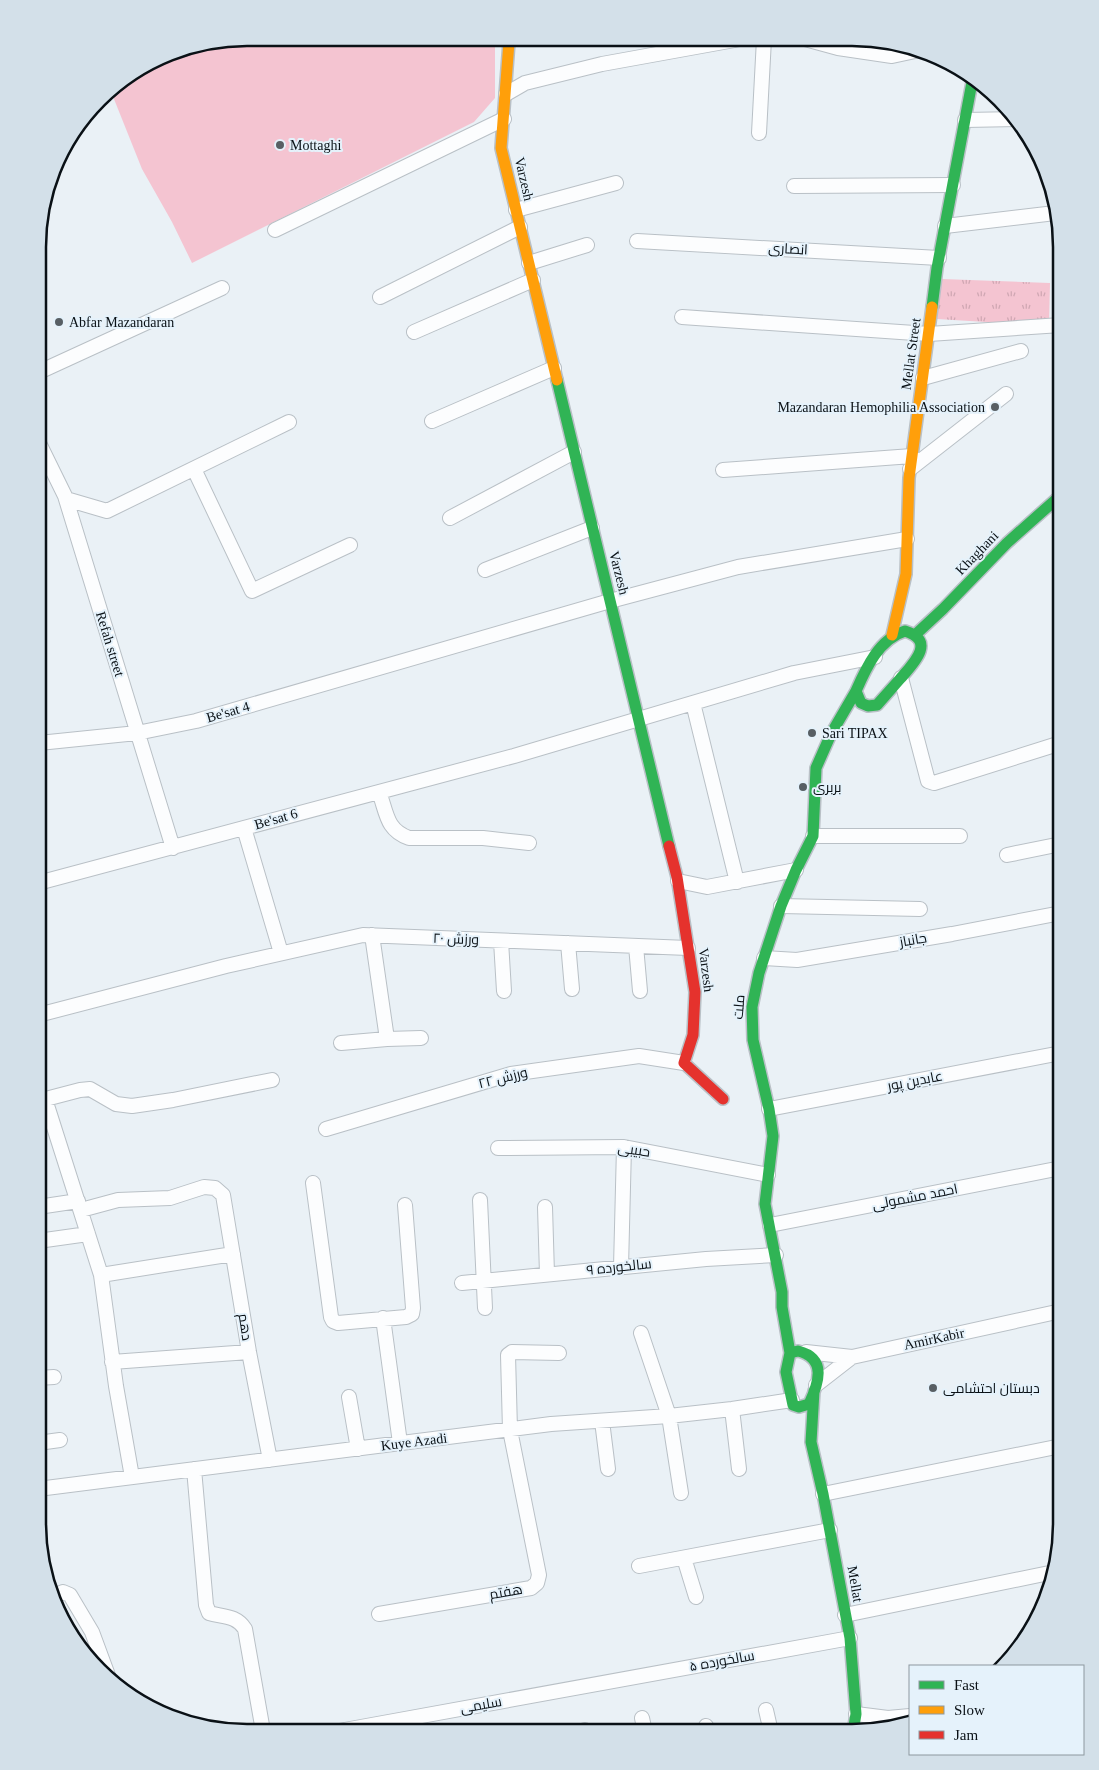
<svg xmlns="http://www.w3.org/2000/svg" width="1099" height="1770" font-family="'Times New Roman',Cairo,serif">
  <defs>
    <pattern id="grass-tufts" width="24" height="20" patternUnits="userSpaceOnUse" patternTransform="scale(1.25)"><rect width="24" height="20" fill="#f4c4d1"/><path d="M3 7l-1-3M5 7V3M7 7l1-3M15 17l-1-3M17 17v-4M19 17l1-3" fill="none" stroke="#d0a7b3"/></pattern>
  </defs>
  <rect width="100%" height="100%" fill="#eaf1f6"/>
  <!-- grass -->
  <path fill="url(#grass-tufts)" d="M942,279L1050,283L1049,326L937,319Z"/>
  <!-- pitch -->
  <path fill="#f4c4d1" d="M248,38H493L495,44V98L474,122L192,263L172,222L142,169L110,89L167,53Z"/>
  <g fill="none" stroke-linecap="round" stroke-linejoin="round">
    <defs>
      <path id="street" d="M805,39L838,48L892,56L920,50
        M506,94L525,83L602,64L740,39H752
        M965,120L1018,119
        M759,133L764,39
        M794,186L953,185
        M516,210L616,183
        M945,226L1055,213
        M275,230L504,119
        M637,241L939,258
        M529,263L587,245
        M380,297L520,227
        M682,317L929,334L1061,325
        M414,332L533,280
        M39,372L222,288
        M923,378L1021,351
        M432,421L554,368
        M39,443L65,496L173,848
        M194,469L252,591L350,545
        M910,469L1006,394
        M723,470L912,456
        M66,499L107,511L289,422
        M450,518L574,452
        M485,570L592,528
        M901,678L928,781L934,783L1061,743
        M693,703L737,882
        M39,743L137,733L196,721L610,601L738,567L907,539
        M379,792C387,813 386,830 409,838H483L529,843
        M244,828L281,953
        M813,836H960
        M1007,855L1061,844
        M678,881L707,887L796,870
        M38,883L514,756L794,673L875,657
        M781,906L920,909
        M501,941L504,991
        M568,943L572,989
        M636,946L640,991
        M764,958L797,960L952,934L1061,913
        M38,1015L226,966L363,935L688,948
        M387,1039L421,1038
        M341,1043L387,1039L372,935
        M45,1099L101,1275L116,1386L132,1477
        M38,1101L80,1090L90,1089L116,1104L132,1106L173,1100L272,1080
        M769,1109L1061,1053
        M326,1129L511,1074L639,1056L684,1063
        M498,1148L624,1147L768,1175
        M313,1183L331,1317L333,1321L338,1323L406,1317L412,1314L413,1308L405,1205
        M480,1200L485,1308
        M38,1207L78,1201
        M545,1207L547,1274
        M81,1210L118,1200L170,1198L204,1187L215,1188L223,1195L249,1352L270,1460
        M770,1225L1061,1168
        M38,1241L88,1234
        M621,1267L624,1147
        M101,1275L233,1254
        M462,1283L706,1259L776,1255
        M383,1318L400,1443
        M641,1333L669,1416L681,1493
        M806,1352L852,1357L1061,1311
        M112,1362L249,1352
        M38,1378L54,1377
        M816,1385L852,1357
        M349,1397L358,1449
        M732,1409L739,1469
        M602,1421L608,1469
        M38,1443L60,1440
        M194,1469L206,1605L209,1613C223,1617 236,1615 245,1629L263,1731
        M38,1489L551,1424L669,1416L732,1409L792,1400
        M823,1494L1061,1446
        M684,1558L696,1597
        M639,1566L830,1530
        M52,1598L63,1592L70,1595L92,1632L109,1678
        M379,1614L531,1588L537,1583L539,1575L510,1430L508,1355L512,1352L559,1353
        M845,1615L1054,1572
        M766,1710L771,1732
        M856,1714L888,1718L910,1716
        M642,1718L645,1732
        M706,1726L707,1732
        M585,1730L586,1732
        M339,1731L850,1638"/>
      <path id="fast" d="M932,307L937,268L973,77
        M557,380L669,846
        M905,631C937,641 913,664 900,679C893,687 885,696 877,705L868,706L861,703L856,691C866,668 879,639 905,631Z
        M915,635L943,609L1007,543L1061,495
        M798,1351C827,1358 819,1383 809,1404L799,1407L793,1405L786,1372L790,1353Z
        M790,1353L782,1307V1292L765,1204L773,1136L769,1109L753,1040L752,1007L759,973L781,906L796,870L813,836L816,768L831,734L856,691
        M814,1391L811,1442L823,1494L850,1638L856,1714L853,1732"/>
      <path id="slow" d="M508,38L509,42L501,148L557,380
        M892,635L906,574L909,478L932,307"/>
      <path id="jam" d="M669,846L677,877L695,992L693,1035L684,1063L723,1099"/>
    </defs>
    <!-- street casing -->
    <use href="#street" stroke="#b9c0c6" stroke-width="16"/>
    <!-- fast casing -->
    <use href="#fast" stroke="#b9c0c6" stroke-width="14"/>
    <!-- slow casing -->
    <use href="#slow" stroke="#b9c0c6" stroke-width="14"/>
    <!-- jam casing -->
    <use href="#jam" stroke="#b9c0c6" stroke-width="14"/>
    <!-- street -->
    <use href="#street" stroke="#fcfdfe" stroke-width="14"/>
    <!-- fast -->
    <use href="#fast" stroke="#30b455" stroke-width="11"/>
    <!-- slow -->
    <use href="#slow" stroke="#ff9f0a" stroke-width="11"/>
    <!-- jam -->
    <use href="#jam" stroke="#e5322d" stroke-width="11"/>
  </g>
  <!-- markers -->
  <g fill="#585f64" stroke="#e5f2fb" stroke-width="2">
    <circle cx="280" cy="145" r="5"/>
    <circle cx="59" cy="322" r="5"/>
    <circle cx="995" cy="407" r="5"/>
    <circle cx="812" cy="733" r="5"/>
    <circle cx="803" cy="787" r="5"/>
    <circle cx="933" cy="1388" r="5"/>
  </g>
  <g text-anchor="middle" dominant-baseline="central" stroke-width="4" stroke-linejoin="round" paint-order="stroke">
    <!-- poi labels -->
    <g font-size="14" fill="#0a1116" stroke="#e5f2fb" text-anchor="start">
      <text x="290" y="145">Mottaghi</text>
      <text x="69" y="322">Abfar Mazandaran</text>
      <text x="985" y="407" text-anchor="end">Mazandaran Hemophilia Association</text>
      <text x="822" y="733">Sari TIPAX</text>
      <text x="813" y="787">بربری</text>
      <text x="943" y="1388">دبستان احتشامی</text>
    </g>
    <!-- street labels -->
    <g font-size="14" fill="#0a1116" stroke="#e5f2fb">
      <text transform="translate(524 179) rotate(77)">Varzesh</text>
      <text transform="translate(788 249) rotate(3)">انصاری</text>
      <text transform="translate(911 354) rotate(-82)">Mellat Street</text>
      <text transform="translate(977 553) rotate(-46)">Khaghani</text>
      <text transform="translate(619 573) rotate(76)">Varzesh</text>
      <text transform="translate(110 644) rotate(73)">Refah street</text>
      <text transform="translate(228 712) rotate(-16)">Be'sat 4</text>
      <text transform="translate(276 819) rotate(-16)">Be'sat 6</text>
      <text transform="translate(456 939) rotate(2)">ورزش ۲۰</text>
      <text transform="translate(913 940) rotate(-10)">جانباز</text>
      <text transform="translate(706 970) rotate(83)">Varzesh</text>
      <text transform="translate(739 1007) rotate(-85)">ملت</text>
      <text transform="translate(503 1078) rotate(-14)">ورزش ۲۲</text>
      <text transform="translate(915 1081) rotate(-11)">عابدین پور</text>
      <text transform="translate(634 1150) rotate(8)">حبیبی</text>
      <text transform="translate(915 1197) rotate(-11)">احمد مشمولی</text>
      <text transform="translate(619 1267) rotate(-6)">سالخورده ۹</text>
      <text transform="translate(245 1327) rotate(81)">دهم</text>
      <text transform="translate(934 1339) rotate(-12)">AmirKabir</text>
      <text transform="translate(414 1442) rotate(-7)">Kuye Azadi</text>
      <text transform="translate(855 1584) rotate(80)">Mellat</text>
      <text transform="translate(506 1592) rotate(-10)">هفتم</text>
      <text transform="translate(722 1661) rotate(-10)">سالخورده ۵</text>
      <text transform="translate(481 1705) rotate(-10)">سلیمی</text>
    </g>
  </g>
  <!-- crop -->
  <path d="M0 0H1099V1770H0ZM247 46H852A201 201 0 0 1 1053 247V1523A201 201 0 0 1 852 1724H247A201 201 0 0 1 46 1523V247A201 201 0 0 1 247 46Z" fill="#d3e0e9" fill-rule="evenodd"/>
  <path fill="none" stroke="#0a1116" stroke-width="2.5" d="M247 46H852A201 201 0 0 1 1053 247V1523A201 201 0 0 1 852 1724H247A201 201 0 0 1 46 1523V247A201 201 0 0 1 247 46Z"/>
  <!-- legend -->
  <rect x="909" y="1665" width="175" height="90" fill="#e5f2fb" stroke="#8d989f"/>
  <rect x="919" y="1681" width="25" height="8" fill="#30b455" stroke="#8d989f"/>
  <text x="954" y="1690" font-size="15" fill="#0a1116">Fast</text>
  <rect x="919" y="1706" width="25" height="8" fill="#ff9f0a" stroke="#8d989f"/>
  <text x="954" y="1715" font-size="15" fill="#0a1116">Slow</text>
  <rect x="919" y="1731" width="25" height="8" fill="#e5322d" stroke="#8d989f"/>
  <text x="954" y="1740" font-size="15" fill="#0a1116">Jam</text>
</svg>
